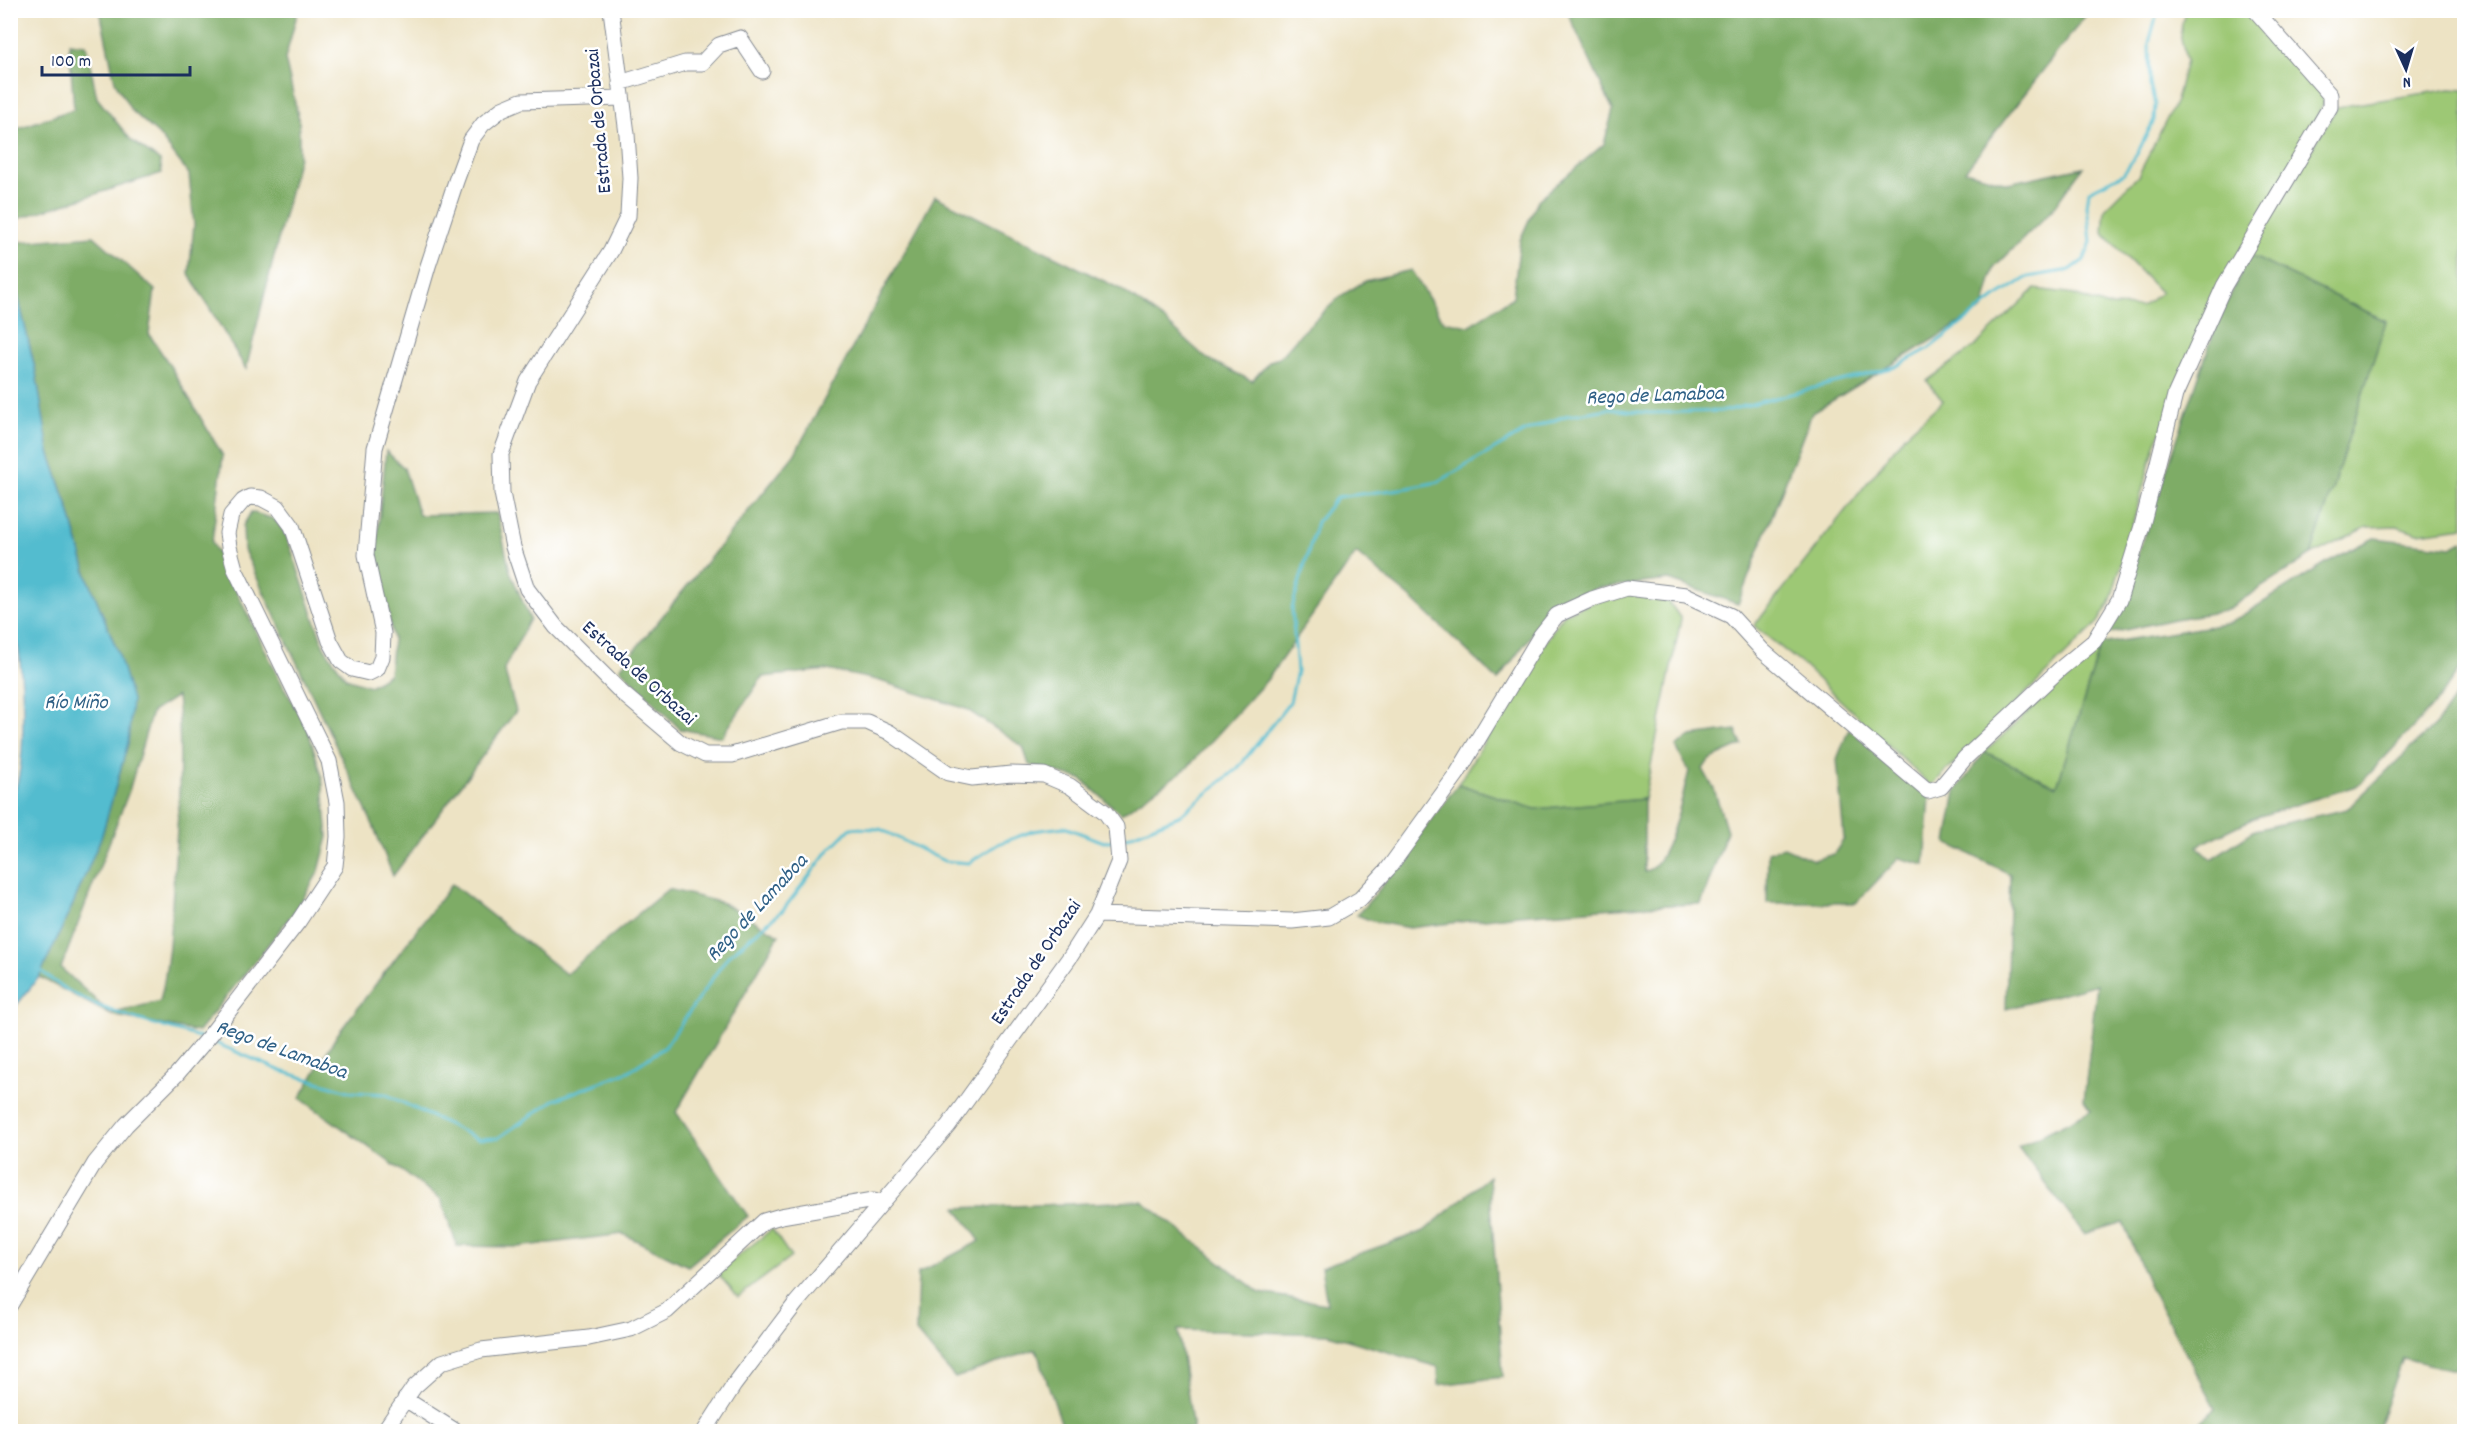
<svg xmlns="http://www.w3.org/2000/svg" width="2475" height="1442" font-family="Dekko,sans-serif">
  <rect width="100%" height="100%" fill="#fff"/>
  <filter id="ink" filterUnits="userSpaceOnUse"><feTurbulence type="fractalNoise" baseFrequency=".0167" numOctaves="2"/><feDisplacementMap in="SourceGraphic" scale="12" xChannelSelector="R" yChannelSelector="G"/><feConvolveMatrix kernelMatrix="1 2 1 2 8 2 1 2 1" color-interpolation-filters="sRGB"/></filter>
  <filter id="wash" filterUnits="userSpaceOnUse"><feTurbulence type="fractalNoise" baseFrequency=".008" numOctaves="4" result="noise"/><feDisplacementMap in="SourceGraphic" scale="24" xChannelSelector="R" yChannelSelector="G"/><feGaussianBlur stdDeviation="1.35" result="paint"/><feColorMatrix in="noise" values="0 0 0 0 0 0 0 0 0 0 0 0 0 0 0 0 0 1.4 0 .05"/><feComposite in="paint" operator="in"/></filter>
  <g filter="url(#wash)">
    <rect width="100%" height="100%" fill="#ede3c4"/>
    <!-- green -->
    <path fill="#9dc874" stroke="#5c7c69" stroke-width="1.5" d="M2185,11H2247L2322,93L2324,103L2281,184L2156,442L2110,603L2097,624L1931,786L1803,665L1754,626L1905,435L1943,401L1927,381L1975,346L2035,289L2068,293L2106,306L2141,307L2161,293L2103,233L2105,209L2138,176L2176,101L2186,61L2180,33Z
      M2451,89L2464,90V527L2418,533L2397,526L2367,527L2311,555L2386,321L2249,255L2337,107Z
      M1621,592L1665,596L1681,619L1644,799L1535,809L1458,784L1553,630L1565,613Z
      M2101,644L2057,786L1985,752Z
      M772,1229L791,1257L738,1297L717,1273Z"/>
    <!-- forest -->
    <path fill="#7eac66" stroke="#4c6e62" stroke-width="1.5" fill-rule="evenodd" d="M100,11H298L285,59L299,120V156L246,369L189,274L194,225L189,174L159,135L131,110L115,82Z
      M1567,11H2089L1965,171L2008,183L2083,167L2052,210L1994,268L1983,309L1812,413L1738,604L1669,580L1596,588L1543,619L1498,680L1412,599L1356,553L1267,680L1187,768L1121,814L1081,779L1029,765L1023,747L966,709L877,680L827,670L762,677L722,737L680,729L620,668L794,455L935,196L1120,289L1164,320L1206,358L1252,381L1270,361L1279,358L1302,332L1342,295L1365,281L1411,270L1443,321L1469,326L1513,297L1520,240L1538,200L1604,144L1613,110Z
      M69,43L86,45L97,98L131,140L160,161L162,173L17,219L18,242L94,236L155,290L149,334L169,364L223,456L212,542L283,686L306,724L322,776L328,837L319,871L298,907L198,1032L111,1015L39,977L73,904L102,834L128,743L119,655L87,576L69,510L49,452L36,373L11,267L10,131L74,109ZM177,696C183,755 178,815 174,874C171,917 170,960 160,1001L111,1014L61,968L129,791L152,712Z
      M2249,255L2386,321L2311,555L2225,611L2174,619L2103,635L2114,623L2215,329Z
      M386,451L404,468L419,515L497,513L510,571L530,619L504,669L516,711L393,876L373,825L244,550L243,526L251,512L274,519L286,534L324,647L346,678L370,686L389,674L393,639L376,552Z
      M2374,538L2452,547L2464,540V663L2434,705L2359,785L2254,818L2197,846L2211,859L2255,830L2347,809L2437,723L2464,684V1372L2402,1358L2377,1431H2187L2216,1409L2151,1289L2123,1222L2084,1234L2018,1147L2091,1110L2084,1100L2097,984L2006,1009L2010,874L1947,843L1956,791L1985,752L2057,786L2101,644L2230,623L2329,561Z
      M1849,729L1930,796L1925,865L1899,858L1856,903H1767L1768,852L1784,847L1813,860L1834,854L1844,839L1837,759Z
      M1736,730L1742,745L1709,760L1703,769L1714,789L1727,831L1701,904L1643,906L1519,915L1409,928L1372,921L1357,915L1379,890L1458,784L1535,809L1644,799V871C1668,870 1683,793 1689,771L1676,747L1691,736Z
      M452,884L566,974L668,889L723,903L779,935L676,1112L748,1216L688,1266L623,1234L518,1247L457,1246L441,1199L300,1098L337,1035Z
      M1489,1176L1503,1377L1439,1385L1438,1367L1328,1334L1178,1330L1193,1429L1064,1431L1036,1349L955,1378L916,1332L918,1273L980,1241L956,1208L1142,1201L1260,1293L1327,1304L1321,1267L1424,1231Z"/>
    <!-- water -->
    <path fill="#53bccf" stroke="#377696" stroke-width="1.5" d="M11,267L36,373L49,452L69,510L87,576L119,655L132,700L128,743L102,835L73,904L39,977L11,1012V798C28,771 23,685 19,652C18,643 14,634 10,625Z"/>
    <g fill="none" stroke-linecap="round" stroke-linejoin="round">
      <!-- stream -->
      <path stroke="#53bccf" stroke-width="3" d="M1122,839L1179,816L1238,768L1290,702L1297,671L1292,608L1317,522L1337,497L1408,488L1438,482L1524,432L1565,416L1608,409L1650,413L1725,411L1895,367L1928,349L1995,298L2028,277L2070,270L2084,260L2091,242L2087,206L2089,191L2123,174L2137,154L2154,120L2155,104L2150,85L2149,43L2158,10
        M39,969C81,1009 147,1021 202,1038
        M211,1041L281,1071L352,1092L385,1094L478,1139L498,1138L554,1100L629,1071L665,1047L728,956L783,910L829,850L851,828L880,829L944,861L969,863L998,844L1033,831L1064,827L1104,842L1113,840"/>
    </g>
  </g>
  <g filter="url(#ink)">
    <g fill="none" stroke-linecap="round" stroke-linejoin="round">
      <defs>
        <path id="minor" d="M611,10L627,134L630,178L628,216L611,251L528,381L501,454L502,493L513,547L527,589L556,627L622,693L681,743L705,755H732L841,722H867L889,732L948,773L972,778L1011,774L1044,775L1070,786L1105,812L1116,827L1119,861L1097,915L1070,957L948,1126L796,1303L734,1385L704,1432
          M620,83L685,63H702L719,45L740,38L762,71
          M1097,915L1292,921L1329,917L1360,899L1388,869L1457,774L1541,635L1557,615L1592,599L1627,588L1686,595L1731,616L1763,651L1928,791L1941,787L1965,758L2060,669L2094,641L2119,600L2142,526L2175,395L2224,286L2330,107V95L2255,10
          M10,1305L95,1163L126,1125L177,1074L211,1034L298,922L335,866L338,837L337,802L329,761L235,569L229,547L227,533L231,515L243,501L250,497L261,498L278,507L292,526L330,641L341,661L352,669L369,673L377,669L382,657L383,633L366,555L375,448L428,266L456,181L471,140L483,124L502,109L521,101L622,98
          M405,1399L457,1432
          M383,1432L414,1387L442,1362L481,1350L589,1338L631,1329L667,1311L764,1221L781,1216L874,1200L882,1203"/>
      </defs>
      <!-- minor casing -->
      <use href="#minor" stroke="#848991" stroke-width="17"/>
      <!-- minor -->
      <use href="#minor" stroke="#fff" stroke-width="15"/>
    </g>
  </g>
  <g text-anchor="middle" dominant-baseline="central" stroke-width="5" stroke-linejoin="round" paint-order="stroke">
    <!-- street labels -->
    <g font-size="20" fill="#1b2f5e" stroke="#fff">
      <text transform="translate(600 121) rotate(-95)">Estrada de Orbazai</text>
      <text transform="translate(638 674) rotate(42)">Estrada de Orbazai</text>
      <text transform="translate(1037 963) rotate(-56)">Estrada de Orbazai</text>
    </g>
    <!-- water labels -->
    <g font-size="21" font-style="italic" fill="#2f6086" stroke="#fff">
      <text transform="translate(1655 397) rotate(-2)">Rego de Lamaboa</text>
      <text x="76" y="704">Río Miño</text>
      <text transform="translate(758 909) rotate(-47)">Rego de Lamaboa</text>
      <text transform="translate(281 1051) rotate(20)">Rego de Lamaboa</text>
    </g>
  </g>
  <!-- margin -->
  <rect width="2475" height="1442" fill="none" stroke="#fff" stroke-width="36"/>
  <!-- north arrow -->
  <g transform="translate(2406 69) rotate(176)" stroke="#ffffff" stroke-width="4.5" paint-order="stroke">
  <path d="M0-4.5L10 22L0 15L-10 22Z" fill="#1b2f5e"/>
  <text y="-9" font-size="16" font-weight="bold" text-anchor="middle" fill="#1b2f5e">N</text>
  </g>
  <!-- scale -->
  <path d="M42 66v9h148v-9" fill="none" stroke="#1b2f5e" stroke-width="3"/>
  <text x="51" y="66" font-size="18" fill="#1b2f5e" stroke="#ffffff" stroke-width="4.5" paint-order="stroke">100 m</text>
</svg>
